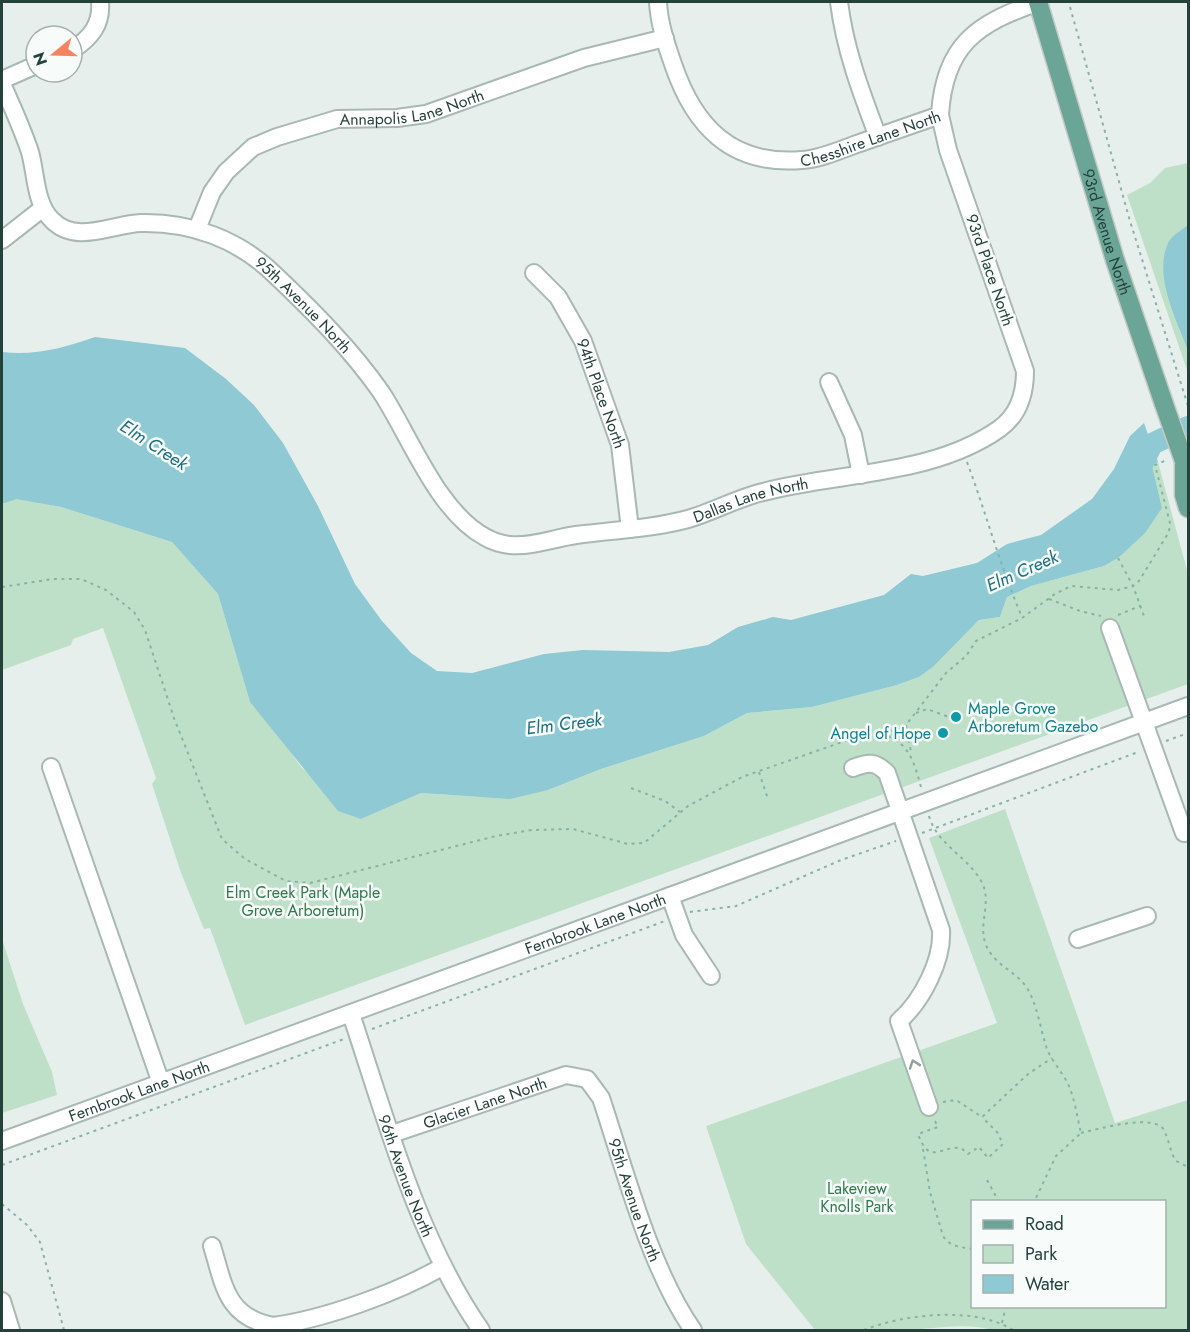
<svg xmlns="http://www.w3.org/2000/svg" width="1190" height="1332" font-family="Jost,sans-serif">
  <rect width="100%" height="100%" fill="#e6efeb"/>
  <!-- green -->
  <path fill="#bfe0c8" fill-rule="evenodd" d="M1188,163V373L1127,195L1150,183L1165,168Z
    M1158,462L1188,574V684L245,1025L210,928L204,929L181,873L152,784L156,778L103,628L73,639L71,645L2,670V504L16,498L61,507L172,542L218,594L250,702L279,736L301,767L361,819L421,793L480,797L548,790L601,769L704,736L747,713L812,707L897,685L919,677L933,667L979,620L1000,617L1007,597L1031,586L1104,566L1118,558L1162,508L1152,465Z
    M1005,809L1115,1123L1188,1100V1330H993C963,1322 935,1329 905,1330C875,1332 845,1330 815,1330L746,1244L706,1126L997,1023L929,838ZM972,1202H1164V1306H972Z
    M2,939L23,1004L52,1072L57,1095L2,1113Z"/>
  <!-- water -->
  <path fill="#8ec9d4" d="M1188,225V351C1177,319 1153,277 1168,243C1171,236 1182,230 1188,225Z
    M95,337L185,348L226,379L254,405L283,443L318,506L355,584L382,621L411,653L437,671L472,673L544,654L583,650L669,652L708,645L738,627L773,617L791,620L884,595L911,574L923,576L977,563L1007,544L1041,535L1092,499L1114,469L1130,436L1144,423L1158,462L1152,465L1162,508L1145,533L1118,558L1104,566L1031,586L1007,597L1000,617L979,620L933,667L919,677L897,685L812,707L747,713L704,736L601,769L548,790L510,799L421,793L361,819L338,811L250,702L218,594L172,542L61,507L16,499L2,504V352C34,356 64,348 95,337Z"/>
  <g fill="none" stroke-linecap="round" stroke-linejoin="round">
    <!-- river -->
    <path stroke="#8ec9d4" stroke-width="22" d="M1138,472L1152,444L1188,427"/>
    <defs>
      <g id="minor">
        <path id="s1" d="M658,2C659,23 666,44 673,64C694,126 731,166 802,160C819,159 838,151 854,145C883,135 912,125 940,115C944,45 977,23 1039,2"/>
        <path d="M839,2C845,50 861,92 878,137"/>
        <path d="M72,50C91,38 102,24 100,2"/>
        <path d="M2,80L36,65"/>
        <path id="s2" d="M2,84C12,106 22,128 30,152C36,173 35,204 52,220C76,245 112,224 141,223C191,222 238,239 274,274C312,310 351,349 381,392C410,436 437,511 485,537C492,541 501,544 510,545C532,547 554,538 576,535C613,530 651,529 688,519C713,512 737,498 763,492C839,472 932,476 999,429C1019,415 1025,394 1025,371L948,150L940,115"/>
        <path id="s3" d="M197,229L212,192L226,172L253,147L277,137L337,119L397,118L426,114L584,58L665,38"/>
        <path d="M2,240L43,208"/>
        <path id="s4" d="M534,273L558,297L583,341L620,445L630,529"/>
        <path d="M829,382L853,435L861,475"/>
        <path d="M1110,628L1184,833"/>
        <path d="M51,767L161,1083"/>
        <path d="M853,768C868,762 875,761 887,773L941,930C943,960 922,1001 899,1021L929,1107"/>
        <path d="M670,896L684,935L711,976"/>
        <path d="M1078,939L1147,916"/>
        <path id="s5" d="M351,1014C386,1119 418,1240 481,1330"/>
        <path id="s6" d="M392,1134L566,1075L587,1079L601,1098C625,1170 650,1269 693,1330"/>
        <path id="s7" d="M2,1141L1188,706"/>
        <path d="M212,1246C224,1285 226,1317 273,1326C325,1319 396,1293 442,1267"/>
        <path d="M2,1301L11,1330"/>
      </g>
      <g id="major">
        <path id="s8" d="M1038,2L1115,260L1164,404"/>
        <path d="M1184,461V495L1188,508"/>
      </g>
    </defs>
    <!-- minor casing -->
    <use href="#minor" stroke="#a8b8b2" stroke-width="20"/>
    <!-- major casing -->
    <use href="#major" stroke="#c2cac8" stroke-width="21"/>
    <!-- path -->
    <path stroke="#86b3a5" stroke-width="2" stroke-dasharray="3 4.5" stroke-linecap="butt" d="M1070,7L1130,221L1188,406
      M967,462C986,513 1000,566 1022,617
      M1118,558L1133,586L1144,616
      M2,587L53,579H81L106,590L134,612L145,630L174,718L222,839L245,859L286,881L310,883L496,836L532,830L573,829L628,844L644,843L688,806L742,777L848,740L895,730L906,725L946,673L966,656L976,641L1022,618L1055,594L1071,586L1118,590L1133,586L1139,581L1169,532L1170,523L1155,465L1167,460
      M1049,599L1080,611L1101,616
      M1118,615L1140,606
      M916,713L927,709L949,717
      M906,725L911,752
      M881,734C909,741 914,762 921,787
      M1166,741L1188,733
      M759,772L768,799
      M631,788L665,801L680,812
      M929,816C937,844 965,855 980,879C994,901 977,923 986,945C994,965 1016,971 1027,988C1038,1006 1040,1029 1047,1049C1052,1061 1062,1072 1068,1084C1075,1099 1077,1117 1081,1133L1056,1156L1034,1202
      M922,833L1138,752
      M690,912L736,906L841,860L896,841
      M372,1029L665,921
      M2,1045V1048
      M943,1102L956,1100L982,1117L1028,1074L1052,1058
      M935,1121L938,1127L918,1134C930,1166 939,1146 961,1148L968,1154L979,1147L988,1158L1003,1144L997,1132L982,1117
      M1081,1133C1098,1129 1155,1113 1164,1130C1169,1140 1170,1152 1176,1161L1188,1167
      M923,1149L930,1192L943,1236C950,1247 961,1247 972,1249
      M2,1165L344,1039
      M987,1180L999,1202
      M2,1204L27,1225L40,1242L64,1330
      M1002,1323L1006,1306
      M864,1330C904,1314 975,1306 1013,1330"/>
    <!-- minor -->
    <use href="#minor" stroke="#fff" stroke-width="16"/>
    <!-- major -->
    <use href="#major" stroke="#6aa596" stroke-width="18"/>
    <defs>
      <path id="major-bridge" d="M1164,404L1184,461"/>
    </defs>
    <!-- major-bridge casing -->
    <use href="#major-bridge" stroke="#c2cac8" stroke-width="21" stroke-linecap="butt"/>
    <!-- major-bridge -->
    <use href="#major-bridge" stroke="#6aa596" stroke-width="18"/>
  </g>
  <!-- one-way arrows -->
  <defs><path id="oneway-chevron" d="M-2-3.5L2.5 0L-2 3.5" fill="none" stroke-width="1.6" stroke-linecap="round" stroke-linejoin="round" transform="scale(1.5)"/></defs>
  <use stroke="#92a09c" href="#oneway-chevron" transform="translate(914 1064) rotate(-109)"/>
  <!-- markers -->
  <g fill="#0f9aa8" stroke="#f7fbf9" stroke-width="2">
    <circle cx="956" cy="717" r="6"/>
    <circle cx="943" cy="733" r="6"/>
  </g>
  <g text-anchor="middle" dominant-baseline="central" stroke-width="5" stroke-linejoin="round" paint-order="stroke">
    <!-- street labels -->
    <g font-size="16" fill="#24423a" stroke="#f7fbf9">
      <text stroke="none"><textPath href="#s3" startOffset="266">Annapolis Lane North</textPath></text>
      <text stroke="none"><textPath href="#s1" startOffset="312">Chesshire Lane North</textPath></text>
      <text stroke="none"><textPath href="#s8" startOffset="240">93rd Avenue North</textPath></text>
      <text transform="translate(990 270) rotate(71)">93rd Place North</text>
      <text stroke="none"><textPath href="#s2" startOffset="428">95th Avenue North</textPath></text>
      <text stroke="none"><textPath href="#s4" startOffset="140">94th Place North</textPath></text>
      <text stroke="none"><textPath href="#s2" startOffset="998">Dallas Lane North</textPath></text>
      <text stroke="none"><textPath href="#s7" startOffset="632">Fernbrook Lane North</textPath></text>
      <text stroke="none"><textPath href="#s7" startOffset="146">Fernbrook Lane North</textPath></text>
      <text stroke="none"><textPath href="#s6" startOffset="98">Glacier Lane North</textPath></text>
      <text stroke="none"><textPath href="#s5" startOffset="171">96th Avenue North</textPath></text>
      <text stroke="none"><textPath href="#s6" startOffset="336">95th Avenue North</textPath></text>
    </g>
    <!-- culture labels -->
    <g font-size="16" fill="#0d838f" stroke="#f7fbf9" text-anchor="start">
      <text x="968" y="708">Maple Grove<tspan x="968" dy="18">Arboretum Gazebo</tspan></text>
      <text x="931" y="733" text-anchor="end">Angel of Hope</text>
    </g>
    <!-- park labels -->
    <g font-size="16" fill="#2d7a4b" stroke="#f7fbf9">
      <text x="303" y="892">Elm Creek Park (Maple<tspan x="303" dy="18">Grove Arboretum)</tspan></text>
      <text x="857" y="1188">Lakeview<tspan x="857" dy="18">Knolls Park</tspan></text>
    </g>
    <!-- water labels -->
    <g font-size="18" font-style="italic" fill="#1c6f80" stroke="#f7fbf9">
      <text transform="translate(154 445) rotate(33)">Elm Creek</text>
      <text transform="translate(1022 571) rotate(-24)">Elm Creek</text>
      <text transform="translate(564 724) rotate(-7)">Elm Creek</text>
    </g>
  </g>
  <!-- border -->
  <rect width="1190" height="1332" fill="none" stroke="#24423a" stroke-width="6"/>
  <!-- legend -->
  <rect x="971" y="1200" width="195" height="108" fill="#f7fbf9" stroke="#a3b1ad" stroke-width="1.5"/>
  <rect x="983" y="1220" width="30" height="9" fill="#6aa596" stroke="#a3b1ad" stroke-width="1.5"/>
  <text x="1025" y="1230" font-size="18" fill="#24423a">Road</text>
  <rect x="983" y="1245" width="30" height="18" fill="#bfe0c8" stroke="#a3b1ad" stroke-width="1.5"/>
  <text x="1025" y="1260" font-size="18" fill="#24423a">Park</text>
  <rect x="983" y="1275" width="30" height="18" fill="#8ec9d4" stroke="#a3b1ad" stroke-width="1.5"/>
  <text x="1025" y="1290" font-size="18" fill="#24423a">Water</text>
  <!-- north arrow -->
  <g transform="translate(54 54) rotate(251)"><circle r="28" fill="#f7fbf9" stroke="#a3b1ad" stroke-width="1.5"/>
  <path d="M0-4.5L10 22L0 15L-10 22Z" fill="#f4845f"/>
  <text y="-9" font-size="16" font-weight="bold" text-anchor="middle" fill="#24423a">N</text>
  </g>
</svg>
